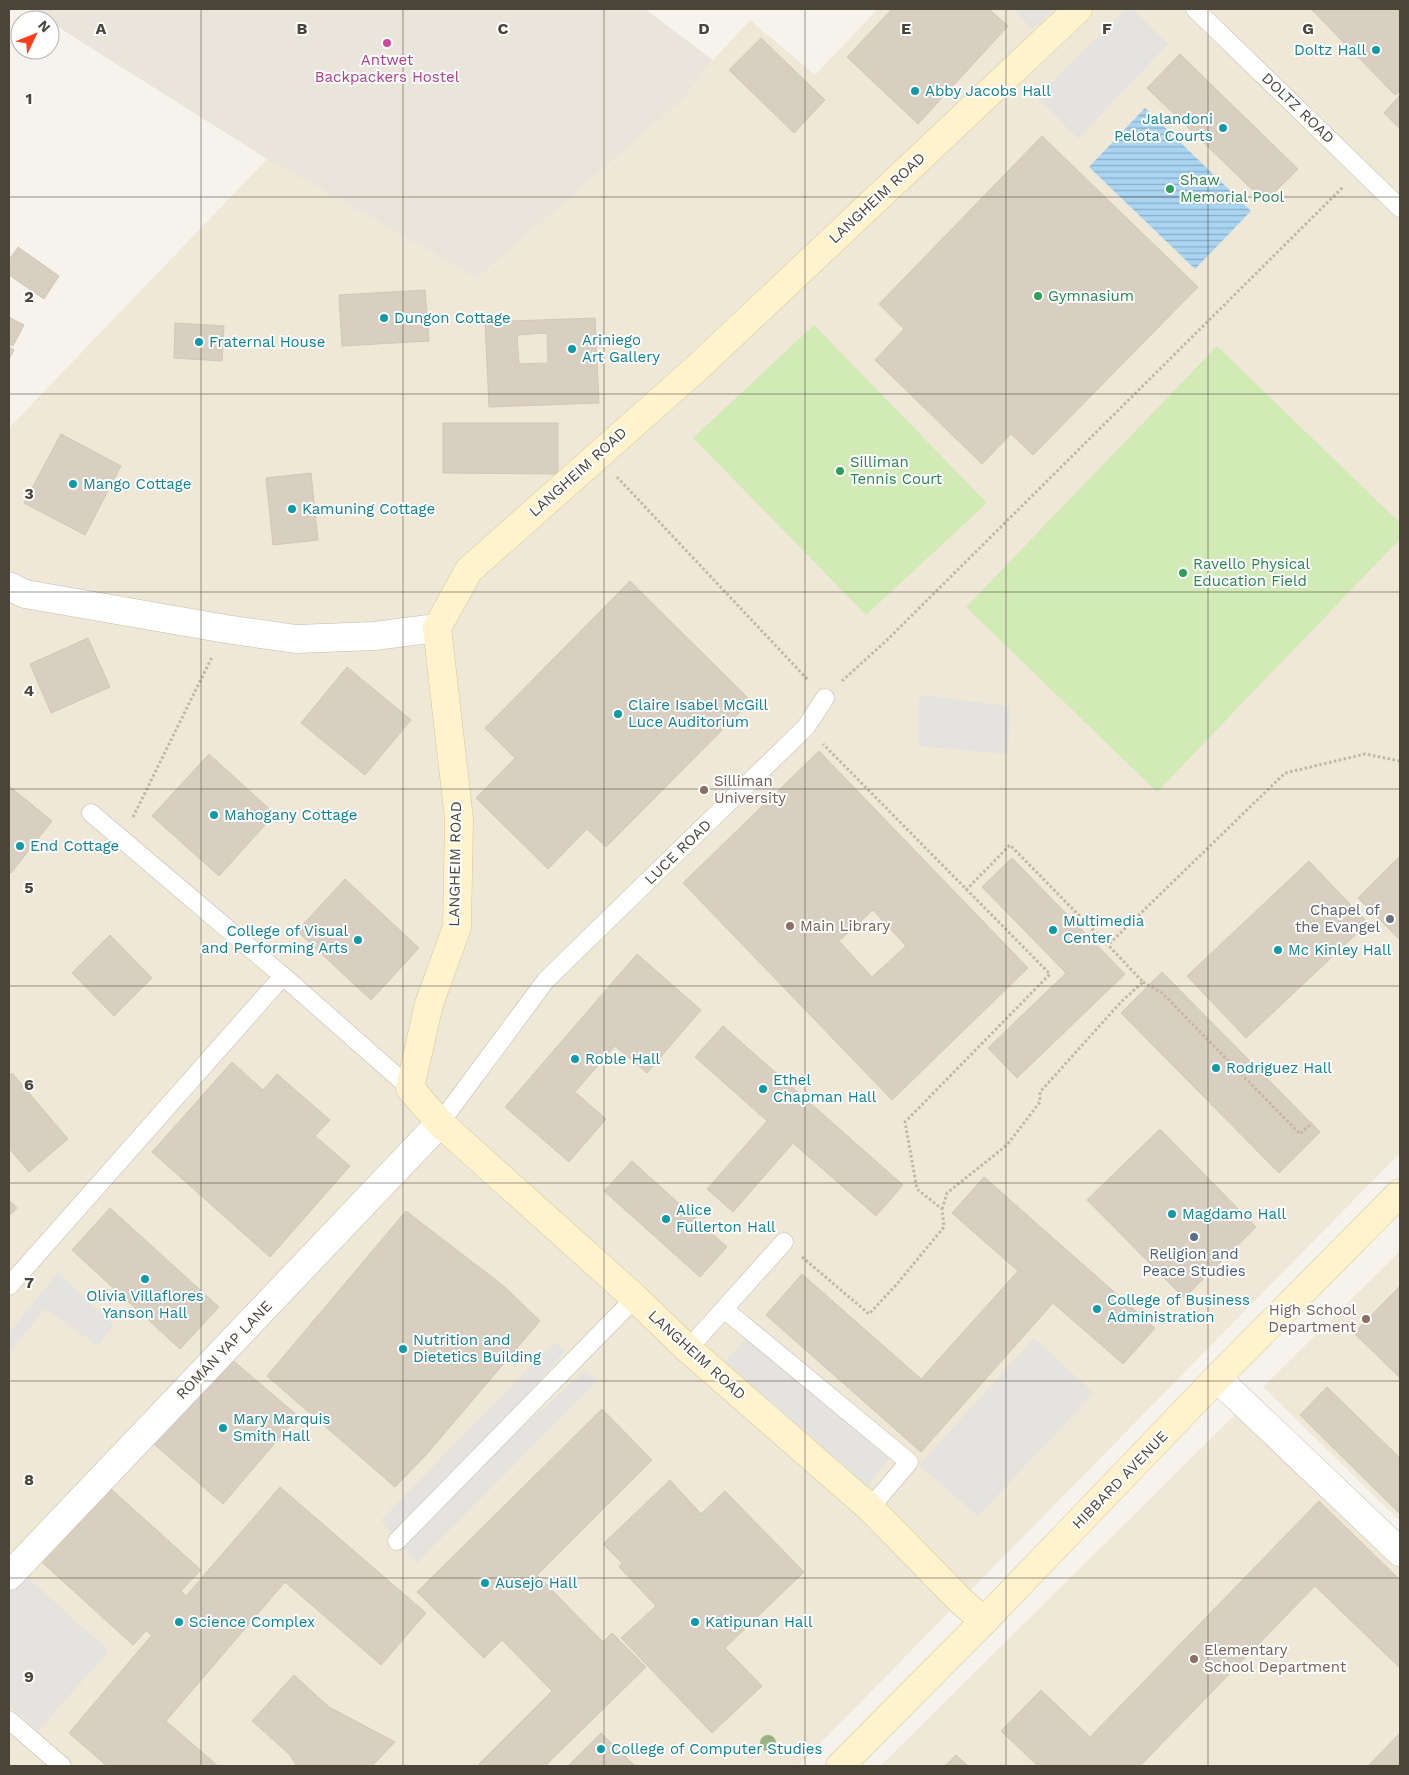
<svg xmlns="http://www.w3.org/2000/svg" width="1409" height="1775" font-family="'Work Sans',sans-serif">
  <defs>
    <pattern id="water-rules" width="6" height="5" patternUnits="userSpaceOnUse" patternTransform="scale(1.25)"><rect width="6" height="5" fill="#a9d4f2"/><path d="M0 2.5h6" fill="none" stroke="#8caec5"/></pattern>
  </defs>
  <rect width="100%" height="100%" fill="#f6f3ec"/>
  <!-- residential -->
  <path fill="#eae5da" d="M29,9H645L713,60L685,98L477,279L267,159L50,22V20H47Z"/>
  <!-- education -->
  <path fill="#efe8d6" d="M878,9H1400V1153L798,1766H9V428L267,159L477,279L685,98L713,60L750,20L815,75Z
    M1400,1251V1521L1263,1387Z
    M1245,1405L1400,1552V1766H880Z"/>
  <!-- pitch -->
  <path fill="#d2eab5" d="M814,325L987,503L866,615L693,438Z
    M1217,346L1400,523V539L1157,792L966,607Z"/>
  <!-- parking -->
  <path fill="#e5e3e0" d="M1013,9H1054L1032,29Z
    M1126,9H1133L1168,44L1078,139L1037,97Z
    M919,695L1010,706L1008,754L918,746Z
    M58,1272L114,1325L98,1346L45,1309L9,1353V1333Z
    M749,1335L891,1456L862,1494L718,1370Z
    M1034,1338L1094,1393L978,1516L919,1465Z
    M554,1342L566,1350L401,1537L585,1371L598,1380L417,1563L397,1541L381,1520Z
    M23,1573L109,1651L38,1731L9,1705V1589Z"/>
  <!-- water -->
  <path fill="url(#water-rules)" d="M1145,108L1251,211L1195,269L1089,167Z"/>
  <!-- building -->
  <path fill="#d8cfc1" stroke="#d3c7b4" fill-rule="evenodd" d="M892,9H989L1008,26L918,124L847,57Z
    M1311,9H1400V91L1395,95Z
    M761,38L825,100L794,133L729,70Z
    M1180,54L1298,169L1265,202L1147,88Z
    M1400,95V129L1384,113Z
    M1042,136L1198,287L1033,455L1011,434L982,464L875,360L904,329L879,304Z
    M18,247L59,276L44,299L9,275V260Z
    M425,290L429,341L342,346L339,295Z
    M9,317L24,325L13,346L9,344Z
    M595,318L599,403L489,407L485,322ZM547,333L548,363L519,364L517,335Z
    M175,323L224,326L222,361L174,358Z
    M9,347L14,350L9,359Z
    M443,423H558V474L443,473Z
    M61,434L121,466L85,535L24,503Z
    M311,473L318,540L273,545L266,478Z
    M630,581L751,701L606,847L587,829L548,869L476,798L515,758L485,728Z
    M88,638L110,687L51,713L30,664Z
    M347,667L411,720L365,775L301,723Z
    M819,751L1028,968L892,1100L683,883ZM873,910L906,946L872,977L839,941Z
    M209,754L275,814L219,876L152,816Z
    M9,786L52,821L11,873L9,871Z
    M1400,856V940L1358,898Z
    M1012,858L1125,974L1017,1078L988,1048L1066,973L982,887Z
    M1309,861L1368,923L1246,1038L1187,976Z
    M345,879L419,948L371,1000L297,931Z
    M110,935L152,978L114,1016L72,973Z
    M637,954L701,1010L647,1073L615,1046L575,1092L606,1119L569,1162L505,1107Z
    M1162,972L1320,1132L1279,1173L1121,1013Z
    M723,1026L903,1185L876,1216L793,1143L733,1212L707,1189L767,1121L695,1057Z
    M232,1062L263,1090L277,1074L330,1120L315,1136L350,1166L270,1257L152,1152Z
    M12,1073L68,1139L29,1172L9,1148V1076Z
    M1160,1129L1256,1227L1184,1298L1087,1200Z
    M632,1161L727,1247L700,1277L604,1191Z
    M984,1177L1155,1328L1123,1364L1053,1303L921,1452L766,1315L802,1274L921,1379L1018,1271L952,1213Z
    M9,1200L17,1208L9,1216Z
    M110,1208L219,1307L180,1349L72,1250Z
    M406,1211L505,1287L540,1321L426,1455L395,1487L267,1376Z
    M1400,1286V1378L1354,1333Z
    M223,1352L298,1416L223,1504L148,1439Z
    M1327,1387L1400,1458V1514L1300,1415Z
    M602,1409L652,1460L537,1575L603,1642L612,1633L646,1667L545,1766H481L479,1764L552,1691L502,1640L484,1658L417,1592Z
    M101,1480L201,1570L181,1591L186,1596L280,1487L426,1613L381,1665L285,1582L166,1721L218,1766H107L69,1733L152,1635L146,1631L133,1645L34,1555Z
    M670,1480L701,1514L725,1491L804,1572L725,1648L762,1686L712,1733L621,1638L656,1606L619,1567L622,1563L603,1544Z
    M1319,1501L1400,1580V1668L1315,1586L1140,1766H1038L1001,1731L1041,1690L1090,1737Z
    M294,1675L329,1707L395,1742L372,1766H297L289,1754L252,1721Z
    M601,1733L635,1766H568Z
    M1400,1733V1766H1368Z
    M956,1755L968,1766H945Z"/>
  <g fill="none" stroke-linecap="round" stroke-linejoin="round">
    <defs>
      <path id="lane" d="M1195,9L1400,208
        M91,813L283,976L410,1088
        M440,1123L546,980L806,727L825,698
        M9,1286L283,976
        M724,1309L909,1462L870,1508
        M688,1349L784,1242
        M397,1541L635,1298
        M9,1720L62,1766"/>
      <path id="street" d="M9,586L25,594L226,629L296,639L374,636L437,628
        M1217,1378L1400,1552
        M9,1576L440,1123"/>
      <path id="secondary" d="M984,1621L961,1601L870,1508L688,1349L635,1298L440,1123L410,1088L429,1004L457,927L459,819L437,628L469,570L698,367L1078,9
        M840,1766L984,1621L1217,1378L1400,1193"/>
    </defs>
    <!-- lane casing -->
    <use href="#lane" stroke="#c2bbae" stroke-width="19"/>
    <!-- street casing -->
    <use href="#street" stroke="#c2bbae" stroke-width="29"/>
    <!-- secondary casing -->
    <use href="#secondary" stroke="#d6c79b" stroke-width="29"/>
    <!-- path -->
    <path stroke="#c4b79f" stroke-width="3" stroke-dasharray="2.5 2.5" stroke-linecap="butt" d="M617,477L809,681
      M842,681L886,641L1343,187
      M133,817L212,657
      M966,890L1010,845L1108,945L1285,773L1365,754L1400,761
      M1143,982L1162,993L1300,1134L1312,1123
      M942,1209L947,1193L1007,1145L1040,1102V1092L1121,1002L1143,982L1108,945
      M802,1257L869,1314L897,1284L944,1227L942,1209L917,1189L905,1122L1050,974L823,744"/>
    <!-- lane -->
    <use href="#lane" stroke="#fff" stroke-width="18"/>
    <!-- street -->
    <use href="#street" stroke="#fff" stroke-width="28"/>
    <!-- secondary -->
    <use href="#secondary" stroke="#fff3cd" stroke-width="28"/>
  </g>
  <!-- trees -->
  <circle fill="#97b381" cx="768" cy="1743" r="8"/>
  <!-- grid -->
  <path fill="none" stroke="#4b4439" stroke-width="1" stroke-opacity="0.55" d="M201,9V1766M403,9V1766M604,9V1766M805,9V1766M1006,9V1766M1208,9V1766M9,197H1400M9,394H1400M9,592H1400M9,789H1400M9,986H1400M9,1183H1400M9,1381H1400M9,1578H1400"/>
  <!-- markers -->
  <circle fill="#d1479c" stroke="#fff" stroke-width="2" cx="387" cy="43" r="5"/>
  <g fill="#0f9aa8" stroke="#fff" stroke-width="2">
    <circle cx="1376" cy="50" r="5"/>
    <circle cx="915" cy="91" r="5"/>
    <circle cx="1223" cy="128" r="5"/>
    <circle cx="384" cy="318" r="5"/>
    <circle cx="199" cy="342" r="5"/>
    <circle cx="572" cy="349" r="5"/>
    <circle cx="73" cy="484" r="5"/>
    <circle cx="292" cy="509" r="5"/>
    <circle cx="618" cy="714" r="5"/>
    <circle cx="214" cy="815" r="5"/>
    <circle cx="20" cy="846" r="5"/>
    <circle cx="1053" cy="930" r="5"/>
    <circle cx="358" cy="940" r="5"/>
    <circle cx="1278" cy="950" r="5"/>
    <circle cx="575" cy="1059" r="5"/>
    <circle cx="1216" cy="1068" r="5"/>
    <circle cx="763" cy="1089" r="5"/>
    <circle cx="1172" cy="1214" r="5"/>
    <circle cx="666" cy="1219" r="5"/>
    <circle cx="145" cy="1279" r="5"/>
    <circle cx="1097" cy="1309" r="5"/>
    <circle cx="403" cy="1349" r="5"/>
    <circle cx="223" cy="1428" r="5"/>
    <circle cx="485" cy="1583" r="5"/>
    <circle cx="179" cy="1622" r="5"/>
    <circle cx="695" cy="1622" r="5"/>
    <circle cx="601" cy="1749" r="5"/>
  </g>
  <g fill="#2e9e5b" stroke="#fff" stroke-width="2">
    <circle cx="1170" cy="189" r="5"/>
    <circle cx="1038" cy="296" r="5"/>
    <circle cx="840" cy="471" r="5"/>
    <circle cx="1183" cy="573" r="5"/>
  </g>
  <g fill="#8d6e63" stroke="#fff" stroke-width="2">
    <circle cx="704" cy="790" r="5"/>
    <circle cx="790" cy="926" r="5"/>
    <circle cx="1366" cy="1319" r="5"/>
    <circle cx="1194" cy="1659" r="5"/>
  </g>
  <circle fill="#6b7280" stroke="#fff" stroke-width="2" cx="1390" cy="919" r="5"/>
  <circle fill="#5c6f8a" stroke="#fff" stroke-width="2" cx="1194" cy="1237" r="5"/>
  <g text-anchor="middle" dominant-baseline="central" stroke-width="4" stroke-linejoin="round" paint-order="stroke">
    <!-- culture labels -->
    <g font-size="15" fill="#0d838f" stroke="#fff" text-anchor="start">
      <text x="1366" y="50" text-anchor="end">Doltz Hall</text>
      <text x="925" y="91">Abby Jacobs Hall</text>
      <text x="1213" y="119" text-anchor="end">Jalandoni<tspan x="1213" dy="17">Pelota Courts</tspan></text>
      <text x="394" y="318">Dungon Cottage</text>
      <text x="582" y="340">Ariniego<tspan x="582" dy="17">Art Gallery</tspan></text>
      <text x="209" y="342">Fraternal House</text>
      <text x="83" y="484">Mango Cottage</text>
      <text x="302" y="509">Kamuning Cottage</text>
      <text x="628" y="705">Claire Isabel McGill<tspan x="628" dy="17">Luce Auditorium</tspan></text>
      <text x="224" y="815">Mahogany Cottage</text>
      <text x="30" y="846">End Cottage</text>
      <text x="1063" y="921">Multimedia<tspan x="1063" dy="17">Center</tspan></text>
      <text x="348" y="931" text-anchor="end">College of Visual<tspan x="348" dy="17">and Performing Arts</tspan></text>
      <text x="1288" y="950">Mc Kinley Hall</text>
      <text x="585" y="1059">Roble Hall</text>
      <text x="1226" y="1068">Rodriguez Hall</text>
      <text x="773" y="1080">Ethel<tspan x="773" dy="17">Chapman Hall</tspan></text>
      <text x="676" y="1210">Alice<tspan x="676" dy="17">Fullerton Hall</tspan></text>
      <text x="1182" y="1214">Magdamo Hall</text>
      <text x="145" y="1296" text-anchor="middle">Olivia Villaflores<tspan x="145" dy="17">Yanson Hall</tspan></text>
      <text x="1107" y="1300">College of Business<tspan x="1107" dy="17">Administration</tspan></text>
      <text x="413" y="1340">Nutrition and<tspan x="413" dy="17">Dietetics Building</tspan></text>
      <text x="233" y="1419">Mary Marquis<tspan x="233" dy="17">Smith Hall</tspan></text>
      <text x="495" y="1583">Ausejo Hall</text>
      <text x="189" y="1622">Science Complex</text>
      <text x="705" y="1622">Katipunan Hall</text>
      <text x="611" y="1749">College of Computer Studies</text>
    </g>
    <!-- hotel labels -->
    <g font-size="15" fill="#b23c85" stroke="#fff">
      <text x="387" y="60">Antwet<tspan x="387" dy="17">Backpackers Hostel</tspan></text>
    </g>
    <!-- street labels -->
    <g font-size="15" fill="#4b4439" stroke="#fff">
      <text transform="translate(1298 108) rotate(44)">DOLTZ ROAD</text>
      <text transform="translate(877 198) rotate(-43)">LANGHEIM ROAD</text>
      <text transform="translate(578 472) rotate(-42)">LANGHEIM ROAD</text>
      <text transform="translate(678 852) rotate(-44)">LUCE ROAD</text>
      <text transform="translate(455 864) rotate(-89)">LANGHEIM ROAD</text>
      <text transform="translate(224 1350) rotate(-46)">ROMAN YAP LANE</text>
      <text transform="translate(697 1355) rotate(42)">LANGHEIM ROAD</text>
      <text transform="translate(1120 1480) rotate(-46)">HIBBARD AVENUE</text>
    </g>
    <!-- leisure labels -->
    <g font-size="15" fill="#27864d" stroke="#fff" text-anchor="start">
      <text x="1180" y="180">Shaw<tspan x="1180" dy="17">Memorial Pool</tspan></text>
      <text x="1048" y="296">Gymnasium</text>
      <text x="850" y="462">Silliman<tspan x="850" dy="17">Tennis Court</tspan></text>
      <text x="1193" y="564">Ravello Physical<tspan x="1193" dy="17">Education Field</tspan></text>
    </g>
    <!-- education labels -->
    <g font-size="15" fill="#785e54" stroke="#fff" text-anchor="start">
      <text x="714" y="781">Silliman<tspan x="714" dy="17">University</tspan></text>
      <text x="800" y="926">Main Library</text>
      <text x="1356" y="1310" text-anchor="end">High School<tspan x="1356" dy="17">Department</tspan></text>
      <text x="1204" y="1650">Elementary<tspan x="1204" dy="17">School Department</tspan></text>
    </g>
    <!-- worship labels -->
    <g font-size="15" fill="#5b616d" stroke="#fff" text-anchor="end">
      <text x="1380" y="910">Chapel of<tspan x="1380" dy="17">the Evangel</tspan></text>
    </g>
    <!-- service labels -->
    <g font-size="15" fill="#4e5e75" stroke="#fff">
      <text x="1194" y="1254">Religion and<tspan x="1194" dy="17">Peace Studies</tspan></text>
    </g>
  </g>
  <g font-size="16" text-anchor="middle" font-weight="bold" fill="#4b4439" stroke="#fff" stroke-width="4" stroke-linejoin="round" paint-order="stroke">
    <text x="101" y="34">A</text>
    <text x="302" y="34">B</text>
    <text x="503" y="34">C</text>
    <text x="704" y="34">D</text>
    <text x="906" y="34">E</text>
    <text x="1107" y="34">F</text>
    <text x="1308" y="34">G</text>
    <text x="29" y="104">1</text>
    <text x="29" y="302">2</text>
    <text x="29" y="499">3</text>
    <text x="29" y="696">4</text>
    <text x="29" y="893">5</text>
    <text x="29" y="1090">6</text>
    <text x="29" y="1288">7</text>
    <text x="29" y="1485">8</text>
    <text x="29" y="1682">9</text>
  </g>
  <!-- border -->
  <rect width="1409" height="1775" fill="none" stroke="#4b4439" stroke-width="20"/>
  <!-- north arrow -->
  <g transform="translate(35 35) rotate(47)"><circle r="24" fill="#ffffff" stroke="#b7b4b0"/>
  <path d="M0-4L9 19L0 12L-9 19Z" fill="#fc3f1d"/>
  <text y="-8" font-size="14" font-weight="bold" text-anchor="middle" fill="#4b4439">N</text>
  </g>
</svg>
